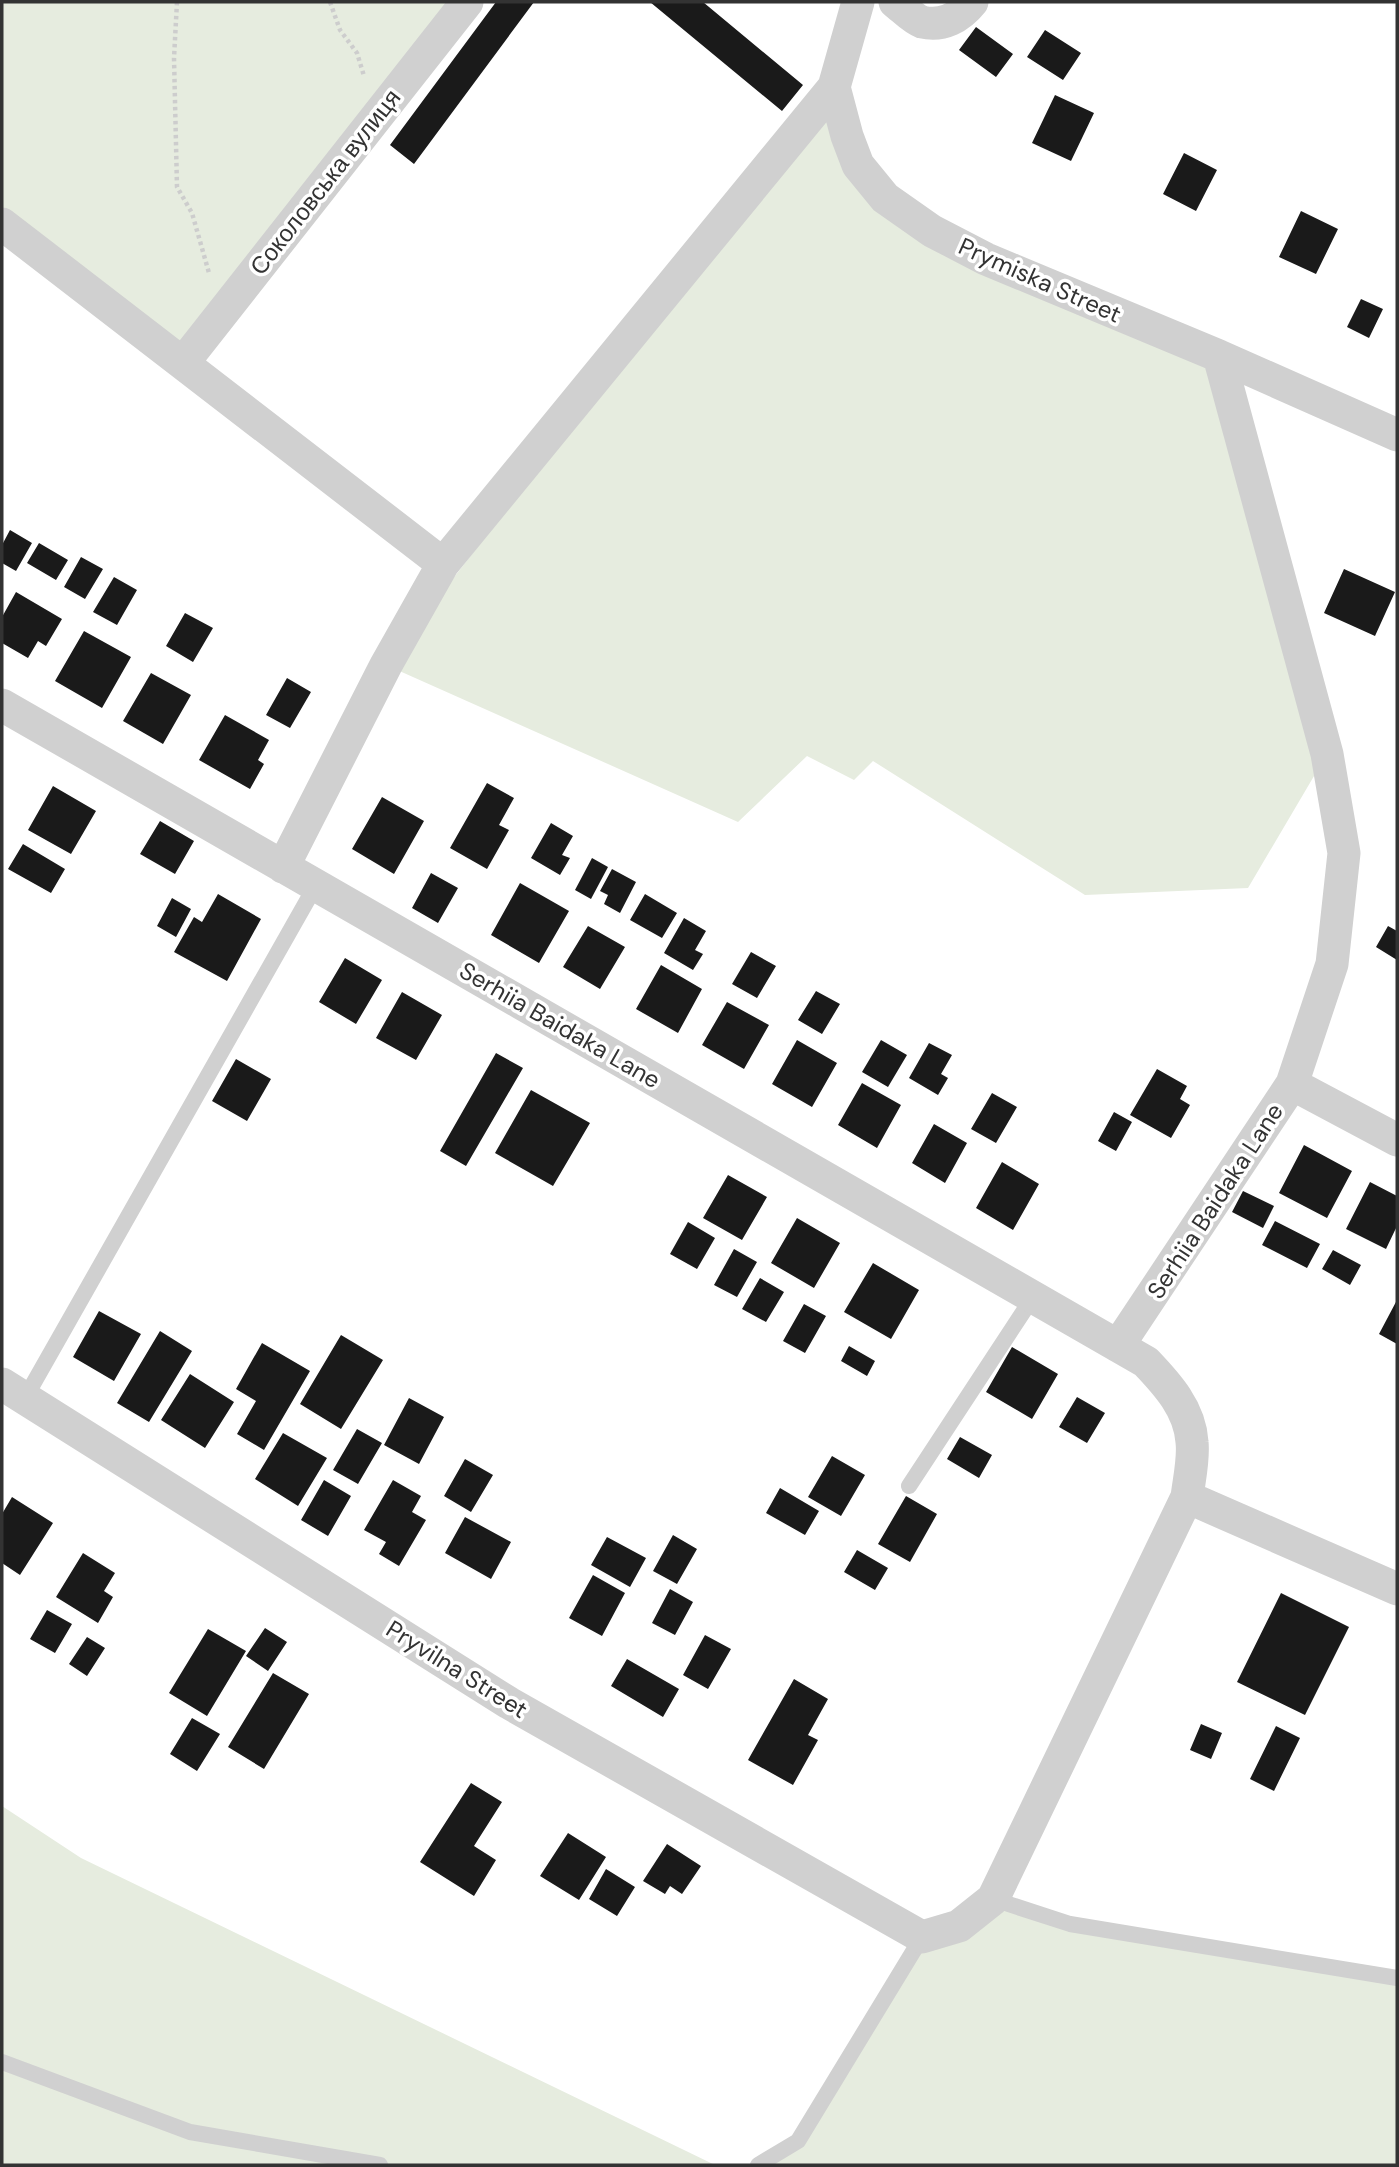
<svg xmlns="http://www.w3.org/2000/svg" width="1399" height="2167" font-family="'DM Sans',sans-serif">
  <rect width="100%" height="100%" fill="#fff"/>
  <!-- green -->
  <path fill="#e6ecdf" d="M2,2H467L183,363L2,224Z
    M834,87L885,198L1219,356L1327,754L1248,888L1085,895L873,761L854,780L807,756L738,822L386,665Z
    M2,1806L81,1858L715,2165H2Z
    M993,1899L1070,1924L1397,1978V2165H758L798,2141L922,1937Z"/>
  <!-- building -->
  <path fill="#1a1a1a" d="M496,2H534L414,164L390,145Z
    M650,2H703L803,85L782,111Z
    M976,27L1013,54L996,77L959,50Z
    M1045,30L1081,53L1063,80L1027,57Z
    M1055,95L1094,113L1071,161L1032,143Z
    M1184,153L1217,170L1196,211L1163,194Z
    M1301,211L1338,229L1316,274L1279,257Z
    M1361,299L1383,309L1369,338L1347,327Z
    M10,530L32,543L16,571L2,563V545Z
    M39,543L68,560L56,580L27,563Z
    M81,557L103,569L85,599L64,587Z
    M1344,569L1395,592L1375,636L1324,613Z
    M114,577L137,590L117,625L93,612Z
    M16,592L62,619L46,646L38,641L28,658L2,643V617Z
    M185,613L213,628L193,662L166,646Z
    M84,631L131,657L102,708L55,681Z
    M151,673L191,695L163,744L123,721Z
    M287,678L311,692L290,728L266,715Z
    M225,715L269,740L258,760L264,764L250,789L199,760Z
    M487,783L514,798L499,825L509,830L487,869L450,848Z
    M53,786L96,811L71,854L28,830Z
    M382,797L424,821L394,874L352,849Z
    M160,821L194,841L175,874L140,854Z
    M551,823L573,836L562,855L570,858L560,875L531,858Z
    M23,844L65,869L51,893L8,869Z
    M592,858L608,867L591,899L575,890Z
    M612,869L636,882L620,913L604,904L608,895L600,891Z
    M431,873L458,888L438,923L412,908Z
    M520,883L569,911L539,963L491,935Z
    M218,894L261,919L227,981L174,952L194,917L202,922Z
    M645,894L677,913L662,938L630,920Z
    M172,898L191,909L176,937L157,926Z
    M684,918L706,931L695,950L703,954L693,970L664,953Z
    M588,926L625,947L600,989L563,967Z
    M1388,926L1397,931V960L1376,947Z
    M751,952L776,966L757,998L732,984Z
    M345,958L382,980L356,1024L319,1002Z
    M661,965L702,989L678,1033L636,1009Z
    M816,991L840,1004L822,1034L798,1020Z
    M402,992L442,1015L416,1060L376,1038Z
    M727,1002L769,1025L744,1069L702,1045Z
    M797,1040L837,1063L812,1107L772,1084Z
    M881,1040L907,1055L888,1087L862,1072Z
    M929,1043L952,1055L941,1074L948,1078L938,1095L909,1078Z
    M496,1053L523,1068L466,1166L440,1151Z
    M236,1059L271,1079L247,1121L212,1101Z
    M1157,1069L1187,1086L1180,1099L1190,1105L1171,1138L1130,1115Z
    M862,1083L901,1105L877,1148L838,1125Z
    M531,1090L590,1123L553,1186L495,1153Z
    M992,1093L1017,1107L996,1143L971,1129Z
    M1114,1112L1132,1122L1116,1151L1098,1141Z
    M934,1124L967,1143L945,1183L912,1163Z
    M1304,1145L1352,1171L1327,1218L1279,1193Z
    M1002,1162L1039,1184L1013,1230L976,1208Z
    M728,1175L767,1197L742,1240L703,1218Z
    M1370,1182L1397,1196V1226L1386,1249L1346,1229Z
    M1243,1191L1274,1206L1263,1228L1232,1212Z
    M797,1218L840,1243L814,1288L771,1263Z
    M1275,1221L1320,1244L1307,1268L1262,1245Z
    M688,1222L715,1238L697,1269L670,1254Z
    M734,1249L757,1262L737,1297L714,1285Z
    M1333,1250L1361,1265L1350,1285L1322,1269Z
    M873,1263L919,1290L891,1339L844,1312Z
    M760,1278L784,1292L766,1322L742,1309Z
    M1397,1300V1344L1379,1334Z
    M804,1304L826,1316L805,1353L783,1341Z
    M99,1311L141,1334L114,1381L73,1357Z
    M160,1331L192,1351L149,1422L117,1403Z
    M341,1335L383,1360L341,1429L300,1404Z
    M262,1343L310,1371L264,1450L237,1434L256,1401L236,1389Z
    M849,1346L875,1361L867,1376L841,1361Z
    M1012,1347L1058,1374L1032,1419L986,1392Z
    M190,1374L234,1402L205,1448L161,1420Z
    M1077,1397L1105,1413L1087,1443L1059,1427Z
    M409,1398L444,1417L419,1464L384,1445Z
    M357,1429L382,1443L358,1484L333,1470Z
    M283,1433L327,1458L298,1506L255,1479Z
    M960,1437L992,1455L979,1478L947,1459Z
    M832,1456L865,1475L841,1516L808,1497Z
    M465,1459L493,1475L471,1512L444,1496Z
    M324,1480L351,1496L328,1536L301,1520Z
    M393,1480L421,1496L412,1512L426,1520L399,1566L379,1554L386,1542L364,1530Z
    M780,1488L819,1511L805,1535L766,1513Z
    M906,1496L937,1514L910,1562L878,1544Z
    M12,1497L53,1523L20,1575L2,1563V1514Z
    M465,1517L511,1542L491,1579L445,1553Z
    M673,1535L697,1549L677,1584L653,1571Z
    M607,1537L646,1558L630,1587L591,1565Z
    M857,1550L888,1568L875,1590L844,1572Z
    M83,1553L115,1573L104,1591L113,1597L98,1623L56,1597Z
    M593,1575L625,1593L602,1636L569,1618Z
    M670,1589L693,1602L675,1635L652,1623Z
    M1281,1593L1349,1627L1305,1715L1237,1682Z
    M47,1610L72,1624L55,1653L30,1639Z
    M265,1628L287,1642L268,1671L246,1656Z
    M208,1629L246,1651L207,1716L169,1693Z
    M705,1635L731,1649L708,1689L683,1675Z
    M87,1637L105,1648L87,1676L69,1664Z
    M627,1659L679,1689L663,1717L611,1686Z
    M273,1673L309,1694L264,1769L228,1747Z
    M794,1679L828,1699L808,1735L818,1740L793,1785L748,1760Z
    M192,1718L220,1734L197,1771L170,1754Z
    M1201,1724L1222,1733L1211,1759L1190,1750Z
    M1276,1726L1300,1738L1274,1791L1250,1779Z
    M471,1783L502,1802L474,1846L496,1860L474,1896L420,1862Z
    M568,1833L606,1857L579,1900L540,1876Z
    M667,1844L701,1866L682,1894L670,1886L665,1894L643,1881Z
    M606,1869L635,1887L617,1916L589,1899Z"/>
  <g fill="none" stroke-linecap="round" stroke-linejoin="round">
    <!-- path -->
    <path stroke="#cdcdcd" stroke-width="4.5" stroke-dasharray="3.5 3.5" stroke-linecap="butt" d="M177,2L174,58L177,187L192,213L209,273
      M330,2L340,30L357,53L364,76"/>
    <!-- lane -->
    <path stroke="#d0d0d0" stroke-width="16" d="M24,1400L316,885
      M909,1486L1033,1297
      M993,1899L1070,1924L1397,1978
      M2,2062L190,2132L380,2165
      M758,2165L798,2141L922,1937"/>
    <!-- street -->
    <path stroke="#d0d0d0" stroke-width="33" d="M858,2L834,87L847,136L858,165L885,198L932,231L986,259L1219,356L1397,435
      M895,2C903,8 913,19 922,22C943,27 960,17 972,2
      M2,224L443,564
      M183,363L467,2
      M2,705L1146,1362C1167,1384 1190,1409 1192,1442C1194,1459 1189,1480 1187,1497L1397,1589
      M283,867L386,665L443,564L834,87
      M1292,1084L1397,1140
      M1118,1346L1292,1084L1332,964L1344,853L1327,754L1219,356
      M2,1384L509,1703L922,1937L959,1926L993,1899L1187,1497"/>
  </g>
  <g text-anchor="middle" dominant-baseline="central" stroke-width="7" stroke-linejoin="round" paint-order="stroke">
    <!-- street labels -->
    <g font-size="24" fill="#333" stroke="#fff">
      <text transform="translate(325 182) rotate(-52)">Соколовська вулиця</text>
      <text transform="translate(1040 280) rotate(24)">Prymiska Street</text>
      <text transform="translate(560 1025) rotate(30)">Serhiia Baidaka Lane</text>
      <text transform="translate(1215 1201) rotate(-57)">Serhiia Baidaka Lane</text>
      <text transform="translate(457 1669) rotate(32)">Pryvilna Street</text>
    </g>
  </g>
  <!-- border -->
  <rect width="1399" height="2167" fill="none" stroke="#333333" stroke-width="7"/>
</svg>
